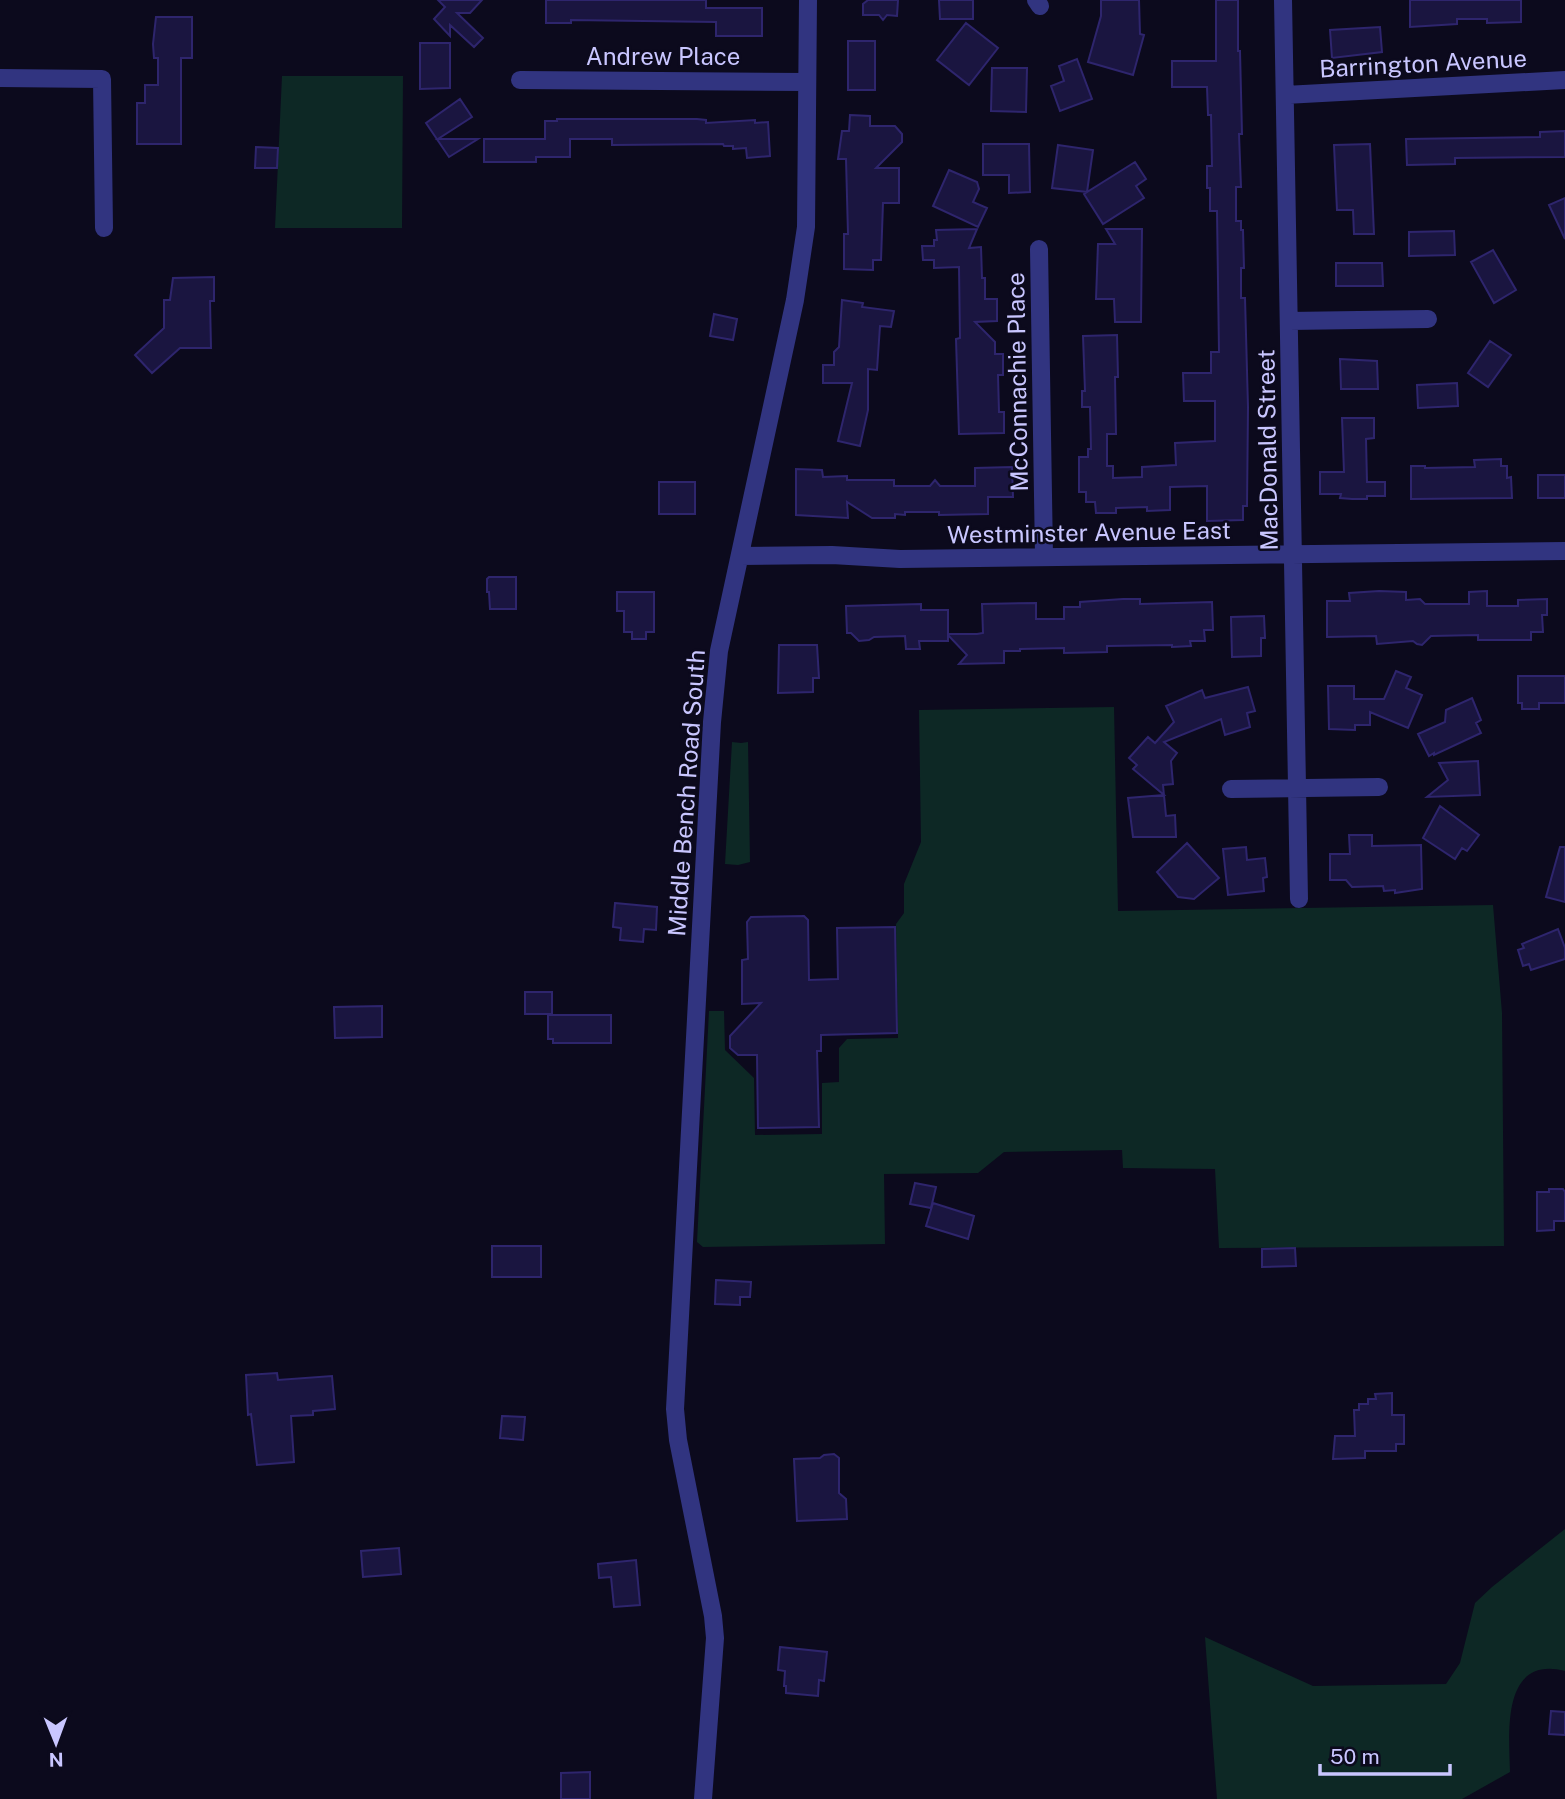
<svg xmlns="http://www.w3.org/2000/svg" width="1565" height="1799" font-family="'Public Sans',sans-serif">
  <rect width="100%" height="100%" fill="#0c0a1d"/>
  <!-- green -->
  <path fill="#0d2825" d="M282,76H403L402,228H275Z
    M1114,707L1118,911L1493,905L1502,1013L1504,1246L1219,1248L1215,1169L1123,1168L1122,1150L1004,1152L978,1173L884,1174L885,1244L703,1247L697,1242L709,1011H724L725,1050L754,1078L755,1135L822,1134V1083L839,1082V1048L847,1039L898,1038L896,924L904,913V884L921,842L919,710Z
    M732,742L741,743L748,742L750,862L738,865L725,864Z
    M1565,1529V1671C1501,1655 1509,1733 1510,1772L1462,1799H1217L1205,1637L1313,1686L1446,1684L1460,1663L1475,1603L1492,1587Z"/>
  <!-- building -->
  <path fill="#1a1540" stroke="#2e256d" stroke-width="2" d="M438,0H482L470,13H457L483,38L474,47L450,25V36L434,19L445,7Z
    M546,0H706V8H762V36H716V22L571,20V23H546Z
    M868,0H898L897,16L887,15L883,20L879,15H863V4Z
    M939,0H973V19H940Z
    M1101,0H1139L1140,34L1144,35L1133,75L1088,62L1101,16Z
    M1216,0H1238V51H1240L1242,134H1239L1241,187H1236V221H1241V230H1243L1244,268H1241V298H1245L1248,407L1247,506H1243V520L1207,521V486L1170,487V510L1147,511V507L1116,508V513H1096L1095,502H1086V492H1079V457H1088V449H1091L1090,407H1082V391H1085L1083,336L1117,335L1118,377H1115L1116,434H1107V466H1113V478L1142,477V467L1176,465L1175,443L1215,441V401H1184L1183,373H1211V352H1219L1217,211H1210V188H1207V166H1212L1211,115H1208L1207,87H1172V61H1216Z
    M1410,0H1521V22L1487,23V19H1457V24L1410,27Z
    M156,17H192V58H181V144H137V103H145V85H158V58H154L153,44Z
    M966,23L998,48L969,85L937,60Z
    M1380,27L1382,52L1332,58L1330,30Z
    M848,41H875V90H848Z
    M420,43H450V88L420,89Z
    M1077,59L1092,99L1060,111L1051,86L1064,81L1059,66Z
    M992,68H1027L1026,112L991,111Z
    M460,99L472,117L438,139H478L449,157L426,123Z
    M850,115L870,116V126H895L902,134V142L876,168H899V203H883L881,260H873V270L844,269V234H848L846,159H838L842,131H849Z
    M557,119H697L706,120V123L755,120V123L768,122L770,156L747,158L746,148L733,149V146H724L723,144L612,145V139H570V157H536V162H484V139H545V121H557Z
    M1565,131V157L1455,158V164L1407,165L1406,139L1540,137V132Z
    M983,144H1029L1030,192L1009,193V175H983Z
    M1370,144L1374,234H1354L1353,210H1337L1334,145Z
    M1058,145L1093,150L1087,192L1135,162L1146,179L1136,186L1144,198L1103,224L1084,194L1087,192L1052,188Z
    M256,147L278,148L277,168H255Z
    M949,170L977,182L979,189L973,202L987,208L978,227L933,206Z
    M1565,198V239L1549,205Z
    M977,229L969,248L981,247L982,278H985V299H997V321L975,322L995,342V354H1003V375H998L999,412H1004V433L959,434L956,339L960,338L959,267L934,268V260H923L922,246H934V240H937L936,230Z
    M1106,229H1142L1141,322H1115L1114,299H1096L1098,244H1115Z
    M1454,231L1455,255L1409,256V232Z
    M1493,250L1516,290L1494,303L1471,262Z
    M1336,263H1382L1383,286H1336Z
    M214,277V301H210L211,348H180L152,373L135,355L164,328V300H170L173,278Z
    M842,300L863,303L862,307L894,311L891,327L880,326L877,370L868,369V410L860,446L838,441L852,383H823V365H834V352L839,347Z
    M714,314L737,319L733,340L710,336Z
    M1490,341L1511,355L1488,387L1468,373Z
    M1340,359L1377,361L1378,389H1341Z
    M1457,383L1458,406L1418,408L1417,385Z
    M1342,418H1374V438L1366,439L1367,482H1385V496H1367V499H1352L1340,498L1341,494H1320V472H1344Z
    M1501,459V466H1507V478L1511,477L1512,498L1411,499V466H1425V468L1475,467L1474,460Z
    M1012,467L1013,497H988V514L939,515V512H905V515L895,514V518H872L847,502L848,518L796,515V469L822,470L823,477L847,476V480H894V486H930L935,480L940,486H975V468Z
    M1538,475H1565V498H1538Z
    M659,482H695V514H659Z
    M489,577H516V609H490L489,592H487V579Z
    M1379,591L1406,592V600L1420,599L1425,604H1469V592L1487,591V606H1518V600L1547,599V615H1542L1543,632H1531V640H1478V635L1431,636L1422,645L1417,644L1413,641L1377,644L1376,636L1327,637V601H1350L1349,593Z
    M617,592H654V632H646V639H632V632H624V611H617Z
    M1123,599H1140V604L1212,602L1213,630H1204L1205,641H1190L1191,646L1172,647V645L1107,646V652L1064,653V648L1020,649V651H1004V663L959,664L967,655L948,635V641H919L920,649H906L905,636L874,637L869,640L859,641L851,633H847L846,606L921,604V610H948V634H977L983,633L982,604L1036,603V619H1064V607H1080V602Z
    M1264,616L1265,638H1261V656L1232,657L1231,617Z
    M779,645H817L819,678H813V692L778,693Z
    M1396,671L1411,677L1406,688L1422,695L1408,728L1370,712V725H1355V730L1329,729L1328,686H1354V699H1384Z
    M1518,676H1565V703H1539V709H1522V703H1518Z
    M1248,687L1255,711L1247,713L1250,727L1225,735L1221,719L1164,742L1177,753L1171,761L1173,784L1163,785L1166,816L1175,815L1176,837H1133L1128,798L1164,795L1133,769L1137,765L1129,758L1148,737L1155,743L1174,722L1166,706L1202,690L1205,698Z
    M1472,698L1481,720L1476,723L1481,733L1434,755V753L1429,756L1418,734L1445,722L1446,710Z
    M1478,761L1480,795L1427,797L1448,780L1439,763Z
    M1440,806L1479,835L1467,851L1462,848L1455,859L1423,838Z
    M1349,835H1372V846L1421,845L1422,889L1395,893V890L1384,891L1383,886L1352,887L1346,880H1330V854H1350Z
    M1187,843L1219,878L1194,899L1178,897L1157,872Z
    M1246,847L1247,860L1265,858L1267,877L1263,878L1264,891L1228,895L1223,849Z
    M1560,847H1565V902L1546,897Z
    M615,903L657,907L656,930L644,929L643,942L620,940L621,928L613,927Z
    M804,916L808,920L809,980L838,979L837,928L895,927L897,1033L821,1035V1051H817L819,1127L758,1128L757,1055H738L730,1048V1036L761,1003L742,1004V960L748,959L747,922L751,917Z
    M1558,929L1565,948V959L1531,970L1529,964L1523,966L1518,950L1524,948L1522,944Z
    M525,992H552V1014H525Z
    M382,1006V1037L335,1038L334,1007Z
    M548,1015H611V1043H553V1039H548Z
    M915,1183L936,1187L931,1208L910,1204Z
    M1549,1189H1563L1565,1192V1221H1554V1230L1537,1231V1192H1549Z
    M933,1203L974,1216L968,1239L926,1226Z
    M492,1246H541V1277H492Z
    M1295,1248L1296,1266L1262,1267V1249Z
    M716,1280L751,1282L750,1297H740V1305L715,1304Z
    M277,1373L278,1380L332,1376L335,1409L313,1411V1415L291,1416L294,1462L257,1465L251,1414L248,1415L246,1375Z
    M1392,1393V1415H1404V1444H1396V1451H1365V1458L1333,1459L1335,1436H1355L1354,1410H1359V1404H1368V1399H1376L1375,1394Z
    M502,1416L525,1417L523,1440L500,1438Z
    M834,1454L839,1458V1493L846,1499L847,1519L797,1521L794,1459L820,1458L824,1455Z
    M399,1548L401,1574L363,1577L361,1551Z
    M636,1560L640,1605L614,1607L611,1577L599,1578L598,1564Z
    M780,1647L827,1652L824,1681L819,1680L818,1696L786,1693V1686H784L785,1671L778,1670Z
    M1551,1711L1565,1712V1735L1549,1734Z
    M590,1772V1799H561V1773Z"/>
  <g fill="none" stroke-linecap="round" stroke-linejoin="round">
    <!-- minor -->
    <path stroke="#313480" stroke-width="18" d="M1036,0L1040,6
      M1283,0L1299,899
      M0,78L102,79L104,228
      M520,80L806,82
      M1285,95L1565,80
      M1039,249L1044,556
      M1289,321L1428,319
      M740,556L832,555L900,559L1565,551
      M1231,789L1379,787
      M703,1799L715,1638L713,1616L678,1440L675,1409L712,722L719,651L795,300L806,227L808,0"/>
  </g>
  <g text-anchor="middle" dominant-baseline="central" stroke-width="5" stroke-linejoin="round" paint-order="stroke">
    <!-- street labels -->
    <g font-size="24" fill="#c9c6ff" stroke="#0c0a1d">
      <text x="663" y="56">Andrew Place</text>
      <text transform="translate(1423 63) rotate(-3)">Barrington Avenue</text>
      <text transform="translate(1017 382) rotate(-91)">McConnachie Place</text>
      <text transform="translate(1267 450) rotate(-91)">MacDonald Street</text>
      <text transform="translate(1089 532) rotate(-1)">Westminster Avenue East</text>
      <text transform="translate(686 793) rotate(-86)">Middle Bench Road South</text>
    </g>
  </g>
  <!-- north arrow -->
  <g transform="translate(56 1743) rotate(179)" stroke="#0c0a1d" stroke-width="5" paint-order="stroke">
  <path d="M0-5L12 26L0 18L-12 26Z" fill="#c9c6ff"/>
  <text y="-10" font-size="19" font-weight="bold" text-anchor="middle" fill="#c9c6ff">N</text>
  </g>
  <!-- scale -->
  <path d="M1320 1764v10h130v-10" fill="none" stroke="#c9c6ff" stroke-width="3.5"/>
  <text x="1330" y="1764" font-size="21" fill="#c9c6ff" stroke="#0c0a1d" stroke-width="5" paint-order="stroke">50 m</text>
</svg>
